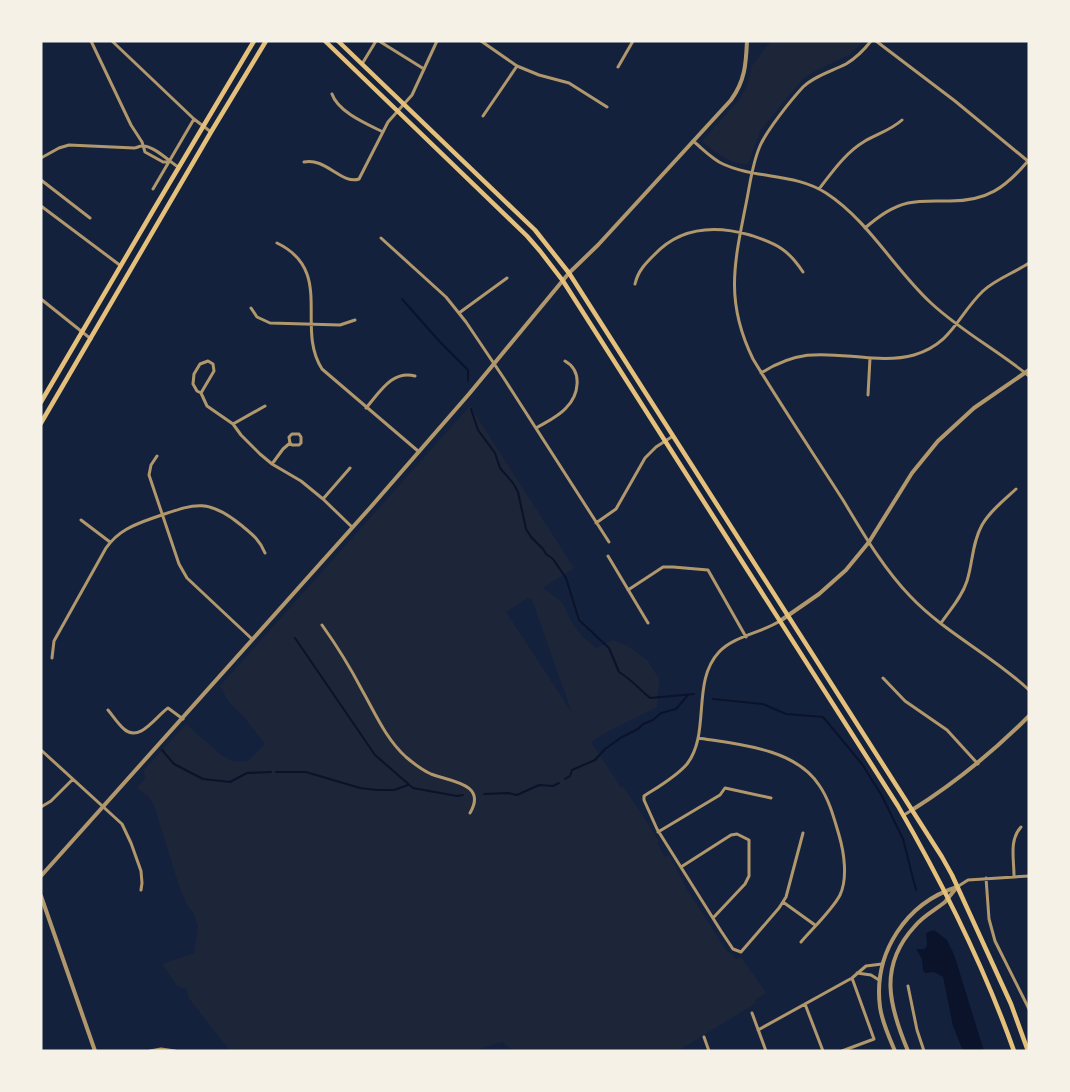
<svg xmlns="http://www.w3.org/2000/svg" width="1070" height="1092" font-family="'Noto Sans',sans-serif">
  <rect width="100%" height="100%" fill="#14213d"/>
  <!-- green -->
  <path fill="#1d2539" fill-rule="evenodd" d="M771,41H864L849,55L815,71L805,77L795,88L760,131L748,164C730,164 715,152 702,141L739,100L747,86L752,66Z
    M470,406L574,568L543,588L562,602L572,623L582,636L596,648L613,640L628,646L648,661L659,679L657,707L603,734L591,742L621,788L623,786L659,841L657,843L665,857L669,855L688,891L728,953H731L736,959L741,957L766,993L755,1000L756,1003L678,1051H514L502,1042L474,1051H230L188,997L187,989L177,986L162,964L194,953L198,926L194,914L186,903L179,886L155,808L149,797L137,788L145,778L144,770L186,724L220,754L232,761H248L265,744L244,717L228,701L220,686ZM528,598L532,600L572,713L506,612Z"/>
  <!-- water -->
  <path fill="#0b132b" d="M934,930L947,940L954,954L984,1051H963L953,1026L943,977L934,972L926,973L923,971L922,959L916,949H924L927,946L926,933Z"/>
  <g fill="none" stroke-linecap="round" stroke-linejoin="round">
    <!-- stream -->
    <path stroke="#0b132b" stroke-width="2" d="M402,299L440,342L468,370V381
      M471,409L478,430L495,453L500,468L513,483L518,492L526,529L531,537L543,549L546,554L553,559L566,578L579,620L609,648L619,672C631,679 639,689 650,698L694,694
      M295,638L375,755L413,788L457,796L463,795
      M713,699L763,704L786,714L823,717L862,764L882,796L903,839L916,890
      M162,750L174,764L203,779L230,782L247,773L271,772
      M276,772H306L360,788L377,790H394L408,785
      M565,779L570,776L572,770L595,760L605,749L622,737L638,729L643,724L653,720L661,713L676,709L688,695
      M484,794L508,793L517,795L539,785L553,786L559,783"/>
    <!-- minor -->
    <path stroke="#b1986c" stroke-width="3" d="M91,41L131,125L142,142L145,152L163,162H169
      M112,41L194,119L211,132
      M379,41L424,69
      M481,41L517,66L539,75L569,83L607,107
      M871,41C864,50 856,58 846,64C832,71 814,76 803,87C791,100 767,130 760,146C752,164 750,185 746,204C734,264 725,302 753,359C782,407 813,453 843,500C863,533 883,568 910,596C945,633 992,655 1029,690
      M876,41L955,101L1029,162
      M362,64L376,41
      M618,67L633,41
      M332,94C338,112 367,124 383,132
      M483,116L517,66
      M693,141C703,149 712,159 723,164C756,179 795,173 826,193C869,221 894,269 931,303C961,331 997,350 1029,376
      M41,158L59,148L69,145L134,148C137,148 139,146 142,146C153,145 170,162 178,167
      M304,162C325,157 342,185 359,179L388,122L412,95L437,41
      M41,180L90,218
      M153,189L194,119
      M819,189C833,171 845,153 865,141C877,134 891,130 902,120
      M41,206L121,266
      M865,228C878,217 891,207 908,203C921,200 936,201 950,201C987,201 1005,188 1028,161
      M381,238L446,297L466,322L503,377L609,542
      M277,243C335,271 295,327 322,369L418,451
      M635,284C638,271 645,264 654,255C680,227 715,225 750,235C762,239 772,242 782,249C791,255 797,263 803,272
      M41,299L91,339
      M251,308L257,317L270,323L340,325L355,320
      M459,313L507,278
      M761,373C803,347 827,355 872,358C887,359 900,359 914,355C953,343 957,316 983,291C996,279 1014,273 1029,263
      M201,393L214,371L213,364L208,361L200,364L194,374L193,384L197,391L201,393L207,406L233,424L241,435L260,454L272,464L301,481L323,499L352,527
      M868,395L870,358
      M366,408C380,392 392,370 415,376
      M233,424L265,406
      M536,428C546,422 558,417 566,408C579,395 583,371 565,361
      M157,456L151,465L149,475L179,564L187,578L252,639
      M272,464L283,449L290,443L289,437L292,434H299L301,437V443L299,445H292L290,443
      M323,499L350,468
      M81,520L110,542
      M596,523L616,509L645,458L656,447L673,436
      M608,556L648,623
      M628,590L663,567H673L708,570L746,637
      M780,621C761,633 734,636 719,652C691,682 711,733 687,764C676,777 658,787 644,796V800L657,829L721,931L733,949L741,952L779,908L786,897L803,833
      M941,623C950,610 962,597 967,581C973,562 972,543 982,525C990,511 1004,500 1016,489
      M322,625C337,646 350,667 362,690C375,713 386,739 406,757C413,763 422,770 431,774C448,781 488,783 470,813
      M52,658L54,641L106,548C118,531 133,525 153,518C192,505 206,496 241,525C252,534 260,540 265,553
      M883,678L905,701L947,730L978,764
      M108,710C113,716 118,724 124,729C140,743 156,716 168,708L183,719
      M698,738C736,744 795,748 819,785C829,799 834,818 839,835C844,852 848,878 840,895C833,909 812,929 801,942
      M41,750L122,824L131,843L141,871L142,883L141,890
      M41,807L51,801L73,779
      M904,815L912,810
      M658,832L720,795L725,788L771,798
      M681,867L731,835L737,834L749,840V876L745,884L713,918
      M1014,876C1014,859 1009,840 1021,827
      M986,878L989,919L995,941L1029,1009
      M957,887L968,880L1029,876
      M783,902L815,925
      M857,973L871,975L879,980
      M908,986L917,1030L924,1051
      M805,1004L823,1051
      M752,1013L766,1051
      M758,1030L852,978L866,966L882,964
      M704,1037L709,1051
      M150,1051L161,1049L175,1051
      M842,1051L874,1039L852,978"/>
    <!-- tertiary -->
    <path stroke="#b1986c" stroke-width="4" d="M780,621L819,594L846,570L869,542L912,473L938,441L974,408L1029,370
      M912,810C955,783 993,752 1029,716
      M41,876L369,509L469,394L569,273L598,245L731,100C745,81 746,64 747,41
      M41,896L95,1051
      M895,1051C889,1037 882,1022 880,1007C873,953 906,903 957,887
      M908,1051C889,1006 878,966 915,926C923,916 935,910 945,902C949,897 953,892 957,887"/>
    <!-- primary -->
    <path stroke="#e5c07b" stroke-width="4.5" d="M325,41L527,236L540,251L563,281L898,806C943,884 984,966 1014,1051
      M338,41L535,230L569,273L942,857L952,875L1011,1004L1028,1051
      M41,402L154,209L254,41
      M41,423L211,132L266,41"/>
  </g>
  <!-- border -->
  <rect width="1070" height="1092" fill="none" stroke="#f6f1e7" stroke-width="85"/>
</svg>
